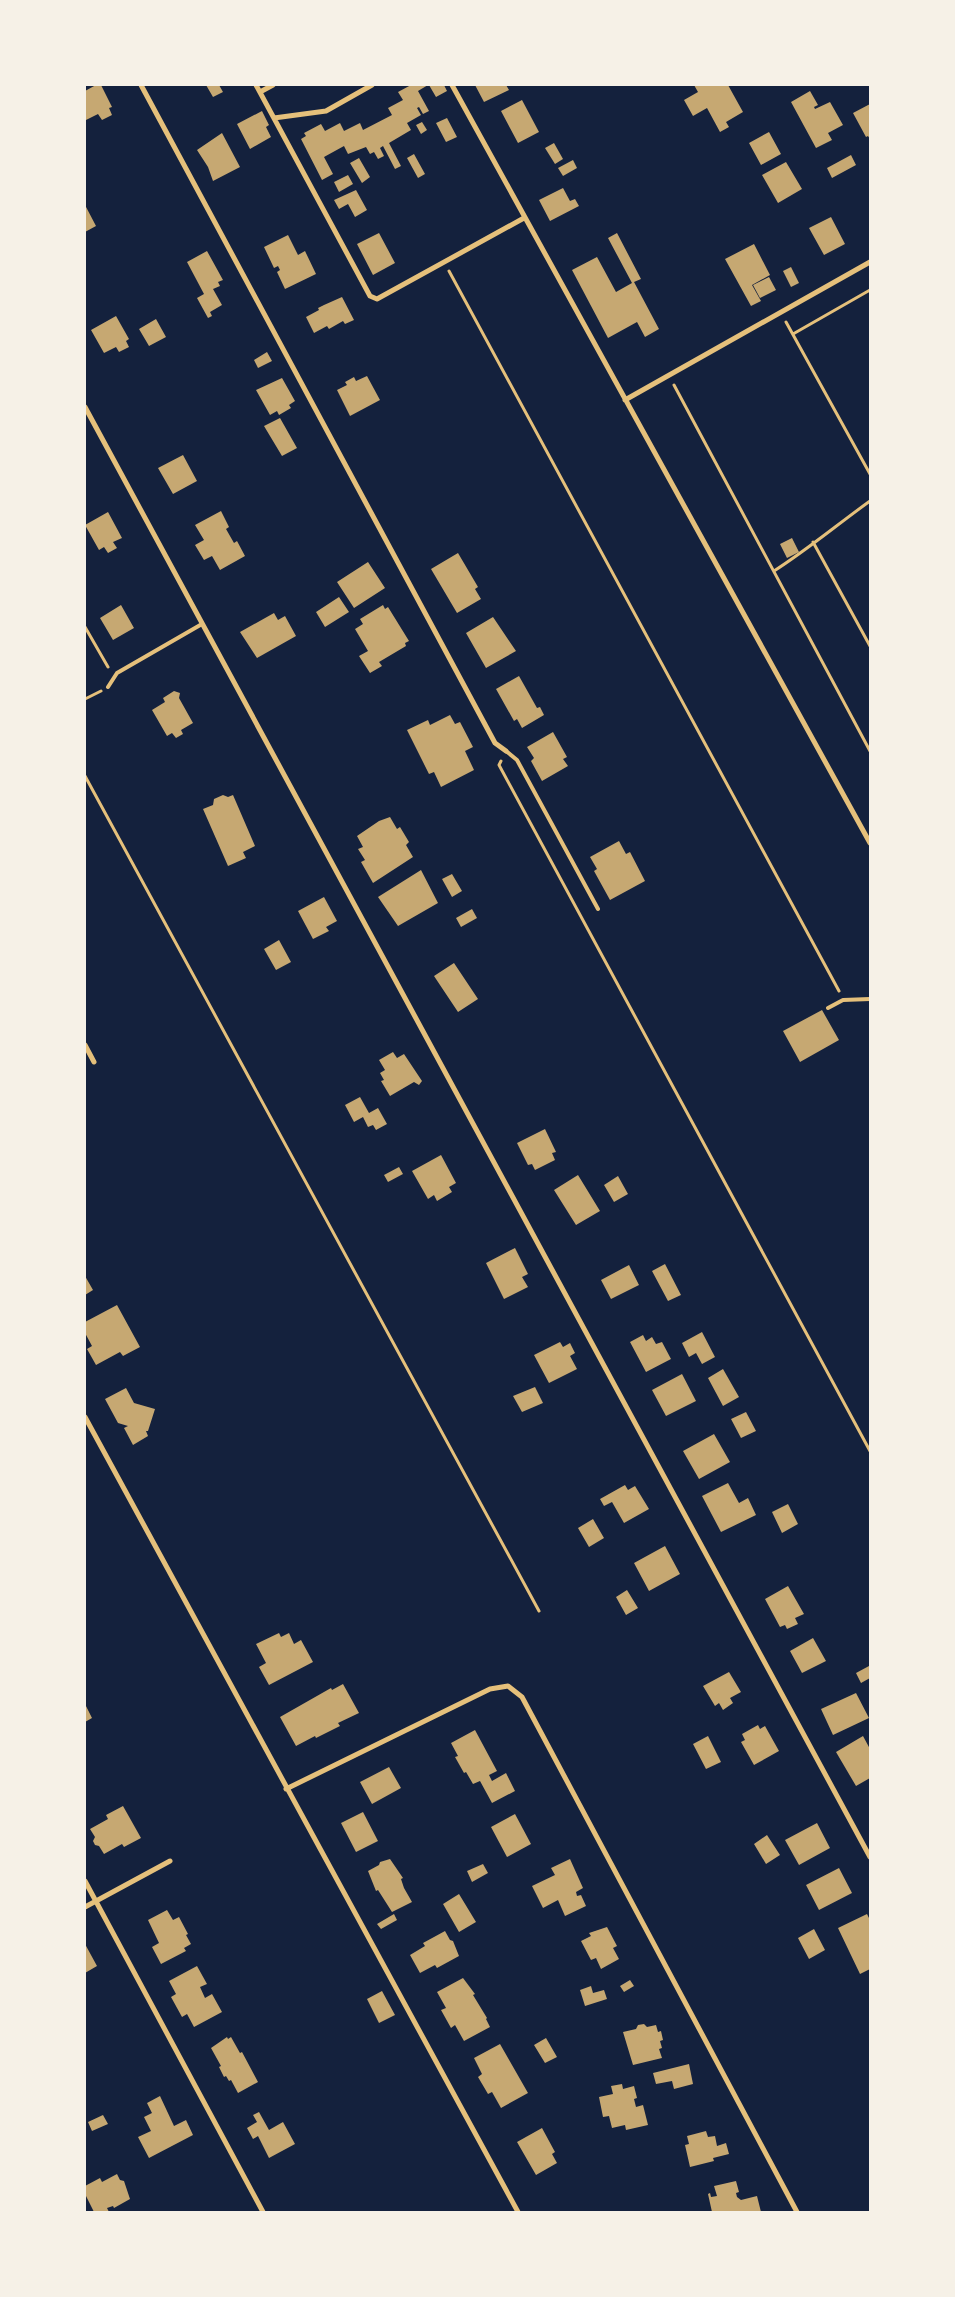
<svg xmlns="http://www.w3.org/2000/svg" width="955" height="2297" font-family="'Source Sans 3',sans-serif">
  <rect width="100%" height="100%" fill="#14213d"/>
  <!-- building -->
  <path fill="#c6a872" d="M96,85H101L112,107L109,108L112,115L102,120L98,114L86,120L85,91Z
    M206,85H219L223,92L213,97Z
    M411,85H428L418,91L429,111L423,114L419,107L417,108L421,115L407,123L411,130L389,143L401,166L395,169L383,146L380,148L384,156L378,159L374,152L370,154L366,147L348,154L344,146L324,157L333,174L322,180L301,139L306,136L304,133L321,124L325,131L340,123L344,131L360,123L363,130L392,115L388,108L403,100L398,92Z
    M429,85H444L447,91L436,97Z
    M475,85H506L509,90L484,102Z
    M694,85H728L743,112L726,122L729,127L720,132L707,108L693,116L684,100L698,92Z
    M810,91L818,105L814,107L815,109L830,102L843,125L828,133L832,140L816,148L791,102Z
    M522,100L539,132L518,143L501,111Z
    M870,104V139L868,136L866,137L853,113Z
    M262,111L269,125L266,127L271,137L250,149L237,124Z
    M447,118L457,137L446,142L436,123Z
    M422,122L427,130L421,134L416,125Z
    M769,132L781,154L761,165L749,143Z
    M222,133L240,167L213,181L208,167L197,150Z
    M554,143L563,159L555,164L545,148Z
    M414,154L425,174L418,178L407,158Z
    M851,155L856,165L832,178L827,168Z
    M359,158L370,177L362,183L350,163Z
    M573,160L577,168L563,176L558,168Z
    M786,162L802,189L778,203L762,175Z
    M348,175L353,184L339,192L334,182Z
    M563,188L570,201L575,199L579,206L550,221L539,200Z
    M356,190L367,210L355,217L348,204L339,209L334,200Z
    M85,205L96,226L85,232Z
    M831,217L845,244L824,255L809,228Z
    M379,233L395,263L373,275L357,244Z
    M617,233L641,279L634,282L659,329L645,337L637,322L608,338L572,270L597,257L616,292L632,283L608,238Z
    M288,235L298,255L305,251L316,274L285,289L277,272L280,270L278,266L274,268L264,247Z
    M754,244L770,275L752,285L761,301L751,306L725,259Z
    M207,251L223,280L218,282L220,286L213,289L222,305L210,312L212,316L208,318L197,298L204,294L187,262Z
    M791,267L799,283L791,287L783,271Z
    M769,277L776,290L760,298L753,285Z
    M342,297L354,320L345,324L343,321L329,329L327,326L314,333L306,317L319,310L318,308L324,305Z
    M116,316L129,339L126,341L129,347L119,352L116,347L104,353L91,330Z
    M156,319L166,337L149,346L139,329Z
    M267,352L272,361L258,368L254,360Z
    M367,376L380,400L350,416L337,390L347,385L345,382L354,377L356,381Z
    M282,378L295,401L289,405L291,408L279,415L277,411L270,415L256,390Z
    M280,418L297,448L282,456L264,426Z
    M183,455L197,481L173,494L158,468Z
    M221,511L229,527L226,529L234,543L237,541L245,556L220,570L212,556L204,560L195,545L204,540L195,525Z
    M108,512L122,538L113,542L117,548L108,553L104,547L99,550L85,525Z
    M792,538L799,552L787,558L780,544Z
    M458,553L478,587L475,589L481,599L457,613L431,569Z
    M368,562L385,588L354,608L337,582Z
    M339,597L349,612L325,627L316,612Z
    M121,605L134,628L113,640L100,618Z
    M383,605L385,609L388,607L409,641L405,643L406,646L379,662L382,666L370,673L359,656L368,651L355,629L363,624L360,619Z
    M274,613L278,620L285,616L296,636L257,658L240,632Z
    M493,617L516,651L486,668L466,633Z
    M519,676L537,708L540,707L544,715L522,728L517,719L514,721L496,689Z
    M174,691L180,693L179,698L193,723L181,730L183,734L176,738L172,733L167,736L152,710L165,702L163,698Z
    M450,715L455,724L460,722L473,747L465,751L474,770L441,787L434,772L429,774L407,730L428,720L430,725Z
    M553,732L567,757L563,759L568,766L542,781L531,761L534,758L527,747Z
    M223,795L228,797L233,795L255,846L243,852L246,858L228,866L203,809L213,805L214,799Z
    M390,817L397,829L400,827L409,842L406,845L413,857L373,883L361,862L365,860L358,849L363,847L357,836L379,821Z
    M619,841L626,854L630,852L645,881L610,900L594,871L597,869L590,857Z
    M421,870L438,903L398,926L378,897Z
    M452,874L462,891L452,897L442,879Z
    M324,897L337,921L326,927L329,931L313,939L298,911Z
    M472,909L477,918L461,927L456,918Z
    M279,940L291,962L276,970L264,949Z
    M454,963L478,999L458,1012L434,976Z
    M822,1010L839,1040L800,1062L783,1031Z
    M393,1052L397,1058L404,1054L422,1081L419,1085L414,1082L390,1096L381,1081L384,1080L380,1073L385,1070L379,1060Z
    M360,1097L369,1113L378,1108L387,1124L376,1130L373,1125L368,1127L363,1117L354,1122L345,1105Z
    M545,1129L556,1152L552,1153L555,1160L535,1170L532,1164L528,1165L517,1143Z
    M441,1155L456,1183L449,1187L452,1192L437,1201L434,1195L428,1199L412,1171Z
    M399,1167L403,1174L388,1182L384,1175Z
    M578,1175L600,1211L576,1225L554,1190Z
    M618,1176L628,1194L614,1202L604,1185Z
    M515,1248L528,1274L522,1277L528,1287L504,1299L486,1263Z
    M665,1264L681,1295L668,1301L652,1271Z
    M629,1265L639,1285L611,1299L601,1280Z
    M85,1276L93,1290L85,1295Z
    M117,1305L140,1347L123,1356L120,1352L96,1365L87,1349L92,1346L85,1333V1322Z
    M702,1332L715,1357L702,1364L696,1353L689,1357L682,1343Z
    M643,1335L646,1341L652,1337L656,1344L662,1342L671,1359L646,1372L630,1342Z
    M560,1342L563,1347L570,1343L575,1353L570,1356L577,1369L549,1383L534,1355Z
    M723,1369L739,1397L723,1406L708,1378Z
    M682,1374L696,1401L666,1416L652,1390Z
    M535,1387L543,1403L522,1412L513,1396Z
    M126,1388L134,1403L155,1409L148,1431H146L148,1436L133,1445L124,1428L128,1426L118,1423L105,1399Z
    M746,1412L756,1431L741,1438L731,1419Z
    M714,1434L730,1462L699,1479L683,1451Z
    M728,1483L739,1503L748,1498L756,1515L721,1532L702,1496Z
    M625,1485L628,1490L635,1486L649,1509L624,1523L612,1502L604,1506L600,1499Z
    M788,1504L798,1524L782,1533L772,1512Z
    M593,1519L604,1538L589,1547L578,1528Z
    M665,1546L680,1574L649,1591L634,1563Z
    M788,1586L804,1614L795,1618L798,1624L787,1629L785,1625L780,1627L765,1599Z
    M627,1590L638,1608L626,1615L616,1597Z
    M279,1633L281,1637L289,1633L294,1644L301,1640L313,1662L269,1685L259,1667L266,1663L256,1644Z
    M813,1638L826,1661L802,1673L790,1651Z
    M869,1666L870,1678L861,1683L856,1673Z
    M729,1672L741,1692L730,1698L733,1703L723,1710L719,1703L715,1706L703,1686Z
    M343,1684L359,1713L338,1723L340,1726L316,1738L315,1736L296,1746L280,1717L331,1688L332,1690Z
    M856,1693L869,1718L833,1735L821,1709Z
    M85,1704L92,1718L85,1722Z
    M758,1725L760,1729L765,1726L779,1751L754,1765L741,1742L745,1740L742,1734Z
    M475,1730L497,1771L489,1775L492,1781L506,1773L515,1791L492,1803L480,1781L473,1784L466,1772L464,1773L455,1757L458,1756L451,1743Z
    M708,1736L721,1762L706,1769L693,1744Z
    M863,1736L870,1749V1778L856,1786L836,1752Z
    M389,1767L401,1788L372,1804L360,1782Z
    M123,1806L141,1838L124,1847L122,1844L104,1854L99,1846L95,1845L93,1841L95,1837L90,1829L108,1819L106,1815Z
    M363,1812L378,1841L356,1852L341,1823Z
    M515,1814L531,1844L507,1857L491,1827Z
    M817,1823L830,1848L799,1865L785,1840Z
    M767,1835L780,1855L766,1864L754,1844Z
    M390,1859L403,1878L401,1879L404,1888L412,1902L392,1912L378,1890L376,1891L368,1871L379,1865L380,1862Z
    M570,1859L583,1888L576,1892L577,1896L581,1895L586,1906L565,1916L558,1900L543,1908L532,1886L555,1875L551,1868Z
    M483,1864L488,1873L472,1882L467,1871Z
    M839,1868L852,1893L819,1910L806,1885Z
    M459,1894L476,1922L459,1932L443,1904Z
    M167,1910L173,1920L179,1917L188,1934L186,1935L191,1944L184,1948L186,1951L161,1964L152,1947L159,1943L148,1920Z
    M394,1914L397,1920L381,1929L377,1924Z
    M867,1914L870,1920V1969L860,1974L838,1928Z
    M607,1927L617,1946L613,1948L619,1959L601,1969L596,1958L591,1960L581,1941L591,1936L589,1933Z
    M814,1929L825,1950L809,1959L798,1938Z
    M445,1931L450,1940L453,1941L459,1956L437,1968L435,1965L420,1973L410,1955L425,1946L423,1943Z
    M85,1944L97,1966L85,1973Z
    M197,1966L207,1984L200,1987L205,1998L212,1994L222,2012L194,2027L187,2014L182,2017L171,1997L176,1994L169,1981Z
    M463,1978L475,1994L473,1995L487,2018L486,2019L490,2027L464,2041L455,2025L451,2028L441,2010L446,2008L437,1992Z
    M630,1980L634,1986L624,1992L620,1986Z
    M591,1986L593,1993L604,1990L607,1999L585,2006L580,1990Z
    M382,1991L395,2015L379,2023L367,1999Z
    M644,2024L647,2027L656,2025L658,2032L661,2031L663,2040L660,2041L662,2048L659,2049L662,2058L633,2065L623,2032L636,2029L638,2025Z
    M227,2037L228,2039L231,2037L240,2053L242,2052L258,2082L238,2093L231,2080L229,2081L226,2076L224,2077L219,2067L221,2066L211,2048Z
    M546,2038L557,2057L545,2063L534,2045Z
    M500,2044L528,2093L501,2108L492,2092L488,2094L478,2077L482,2074L474,2058Z
    M689,2064L693,2084L674,2089L672,2081L656,2084L653,2073Z
    M622,2084L623,2089L634,2086L637,2098L634,2099L636,2107L643,2105L648,2125L626,2130L625,2125L612,2128L609,2116L603,2117L599,2097L613,2094L611,2086Z
    M160,2096L174,2126L186,2120L193,2135L149,2158L138,2137L151,2131L144,2117L152,2113L147,2103Z
    M259,2112L269,2130L283,2122L295,2144L269,2158L258,2136L253,2139L247,2128L257,2122L253,2115Z
    M103,2115L108,2124L92,2131L88,2122Z
    M542,2128L555,2152L552,2154L557,2163L536,2175L517,2142Z
    M706,2131L708,2137L715,2136L717,2146L726,2143L729,2154L713,2158L714,2161L690,2167L685,2145L689,2144L687,2136Z
    M117,2174L120,2180L124,2181L130,2199L114,2208L113,2206L107,2208L109,2212H94L85,2194V2186L100,2178L102,2182Z
    M736,2181L739,2192L736,2193L737,2197L741,2200L757,2196L761,2212H712L708,2194L710,2193L711,2197L717,2196L714,2186Z"/>
  <g fill="none" stroke-linecap="round" stroke-linejoin="round">
    <!-- path -->
    <path stroke="#e5c07b" stroke-width="3" d="M449,271L839,991
      M786,322L870,474
      M793,334L870,290
      M674,385L870,751
      M813,542L870,646
      M774,571C807,550 838,524 870,501
      M85,627L108,667
      M85,699L101,691
      M501,761L499,765L870,1451
      M85,776L539,1611"/>
    <!-- service -->
    <path stroke="#e5c07b" stroke-width="4" d="M108,687L117,673L202,624
      M506,751L517,760L598,909
      M828,1008L843,1000L870,999"/>
    <!-- minor -->
    <path stroke="#e5c07b" stroke-width="5" d="M141,85L495,743L506,751
      M256,85L370,296L377,299L524,218
      M452,85L870,843
      M260,92L273,85
      M274,118L326,111L372,85
      M625,400L870,262
      M85,407L870,1857
      M85,1045L94,1062
      M85,1417L518,2212
      M286,1789L490,1689L508,1686L522,1697L797,2212
      M85,1881L263,2212
      M85,1907L170,1861"/>
  </g>
  <!-- border -->
  <rect width="955" height="2297" fill="none" stroke="#f6f1e7" stroke-width="172"/>
</svg>
